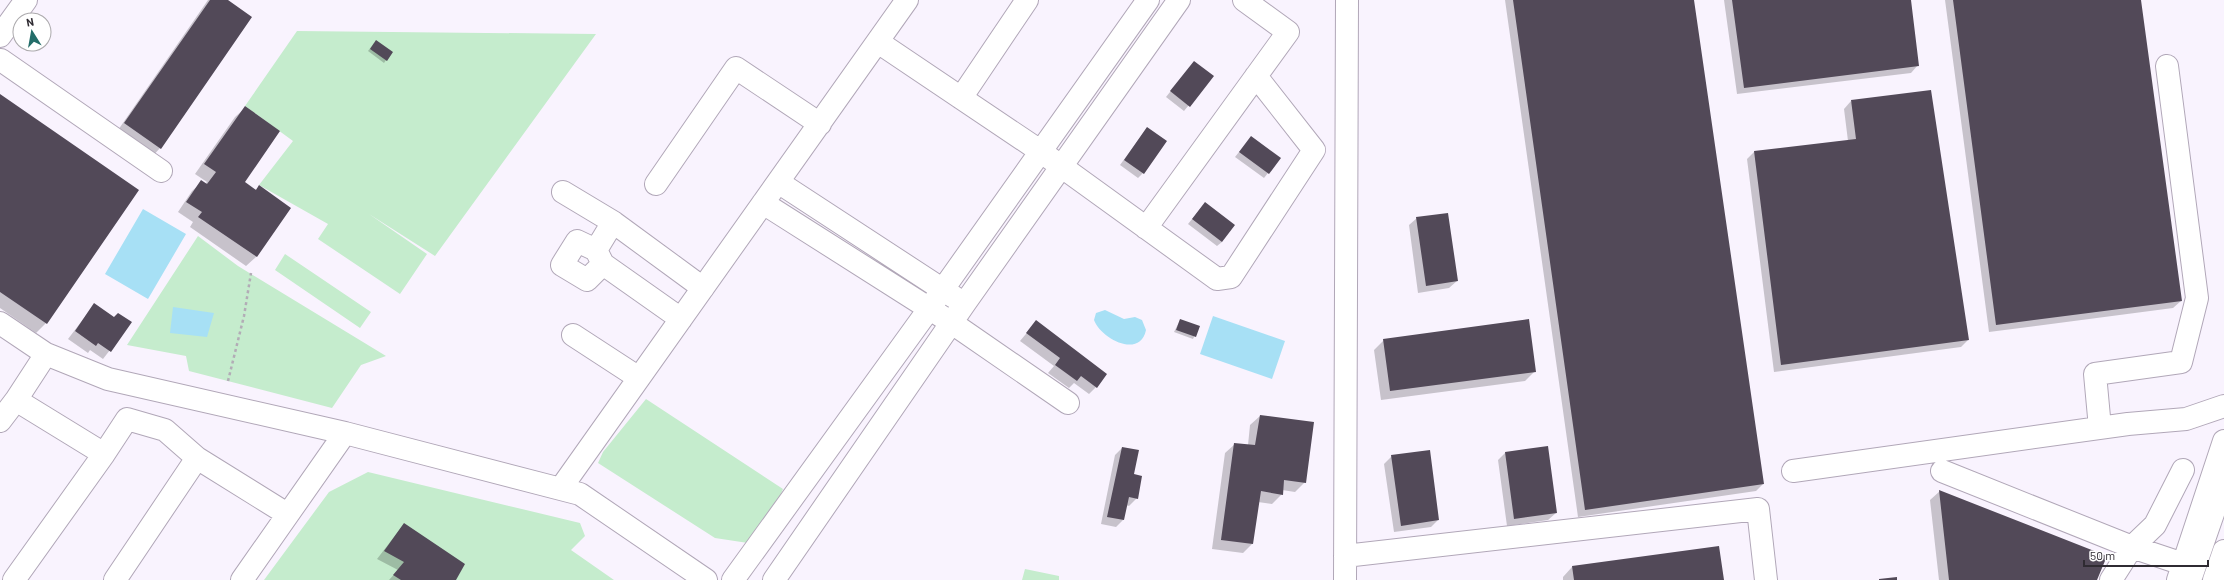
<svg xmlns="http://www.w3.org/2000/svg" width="2224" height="580" font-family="Barlow,sans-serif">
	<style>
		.green { fill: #c5eccd }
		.water { fill: #a7e0f5 }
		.shadow { fill: #0003 }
		.building { fill: #524958 }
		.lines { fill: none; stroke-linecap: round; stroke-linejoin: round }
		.minor-casing { stroke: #b1a7b8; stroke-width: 24 }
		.major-casing { stroke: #b1a7b8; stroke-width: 24 }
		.path { stroke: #b2acb6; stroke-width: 2.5; stroke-dasharray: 3 3; stroke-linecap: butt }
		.minor { stroke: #fff; stroke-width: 22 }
		.major { stroke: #fff; stroke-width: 22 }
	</style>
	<rect width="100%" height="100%" fill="#f9f3fe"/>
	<!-- green -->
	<path class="green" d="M297,31L596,34L435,256L369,214L427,254L400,294L318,239L328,224L259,185L293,141L245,106Z
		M198,236L238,266L386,356L361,365L332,408L189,371L186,356L127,345Z
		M285,254L371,312L360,328L275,270Z
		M646,399L783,489L762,539L748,543L715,538L598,463L603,452Z
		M368,472L580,523L585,536L571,550L614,580H264L329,492Z
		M1025,569L1059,576V580H1022Z"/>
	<!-- water -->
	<path class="water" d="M143,209L186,234L148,299L105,274Z
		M173,307L214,313L207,337L170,333Z
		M1105,310L1124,319L1135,317L1142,320L1146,330C1140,359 1101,339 1094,320L1096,313Z
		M1213,316L1285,341L1272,379L1200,354Z"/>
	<!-- shadow -->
	<path class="shadow" d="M208,0H227L160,148L151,158L116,133Z
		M1505,0H1693L1763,484L1756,491L1578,517Z
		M1724,0H1910L1918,65L1911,73L1737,94Z
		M1945,0H2140L2181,301L2173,308L1989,332Z
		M374,43L392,52L384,63L368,51Z
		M1194,62L1212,77L1184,111L1166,97Z
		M0,95L46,323L36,333L0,308Z
		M1851,101L1968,340L1961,347L1774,372L1747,159L1754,152L1848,141L1844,109Z
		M245,108L243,182L255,190L259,187L290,208L256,257L246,266L190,227L193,222L178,212L192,191L202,182L205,184L207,182L195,174L235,117Z
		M1147,128L1143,173L1138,178L1120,165Z
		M1251,137L1268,173L1264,178L1235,157Z
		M1201,208L1222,242L1217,246L1188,224Z
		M1417,218L1457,281L1449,288L1418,293L1409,225Z
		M94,305L114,318L131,323L103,359L90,350L88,353L68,339Z
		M1180,320L1199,327L1193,339L1174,332Z
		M1036,322L1096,387L1089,394L1074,383L1069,388L1048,373L1054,366L1020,341Z
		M1384,340L1535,371L1525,381L1381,400L1374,350Z
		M1260,416L1305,482L1295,492L1282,490V494L1272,504L1258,502L1252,544L1243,553L1212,549L1225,453L1235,444L1248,445L1250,425Z
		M1547,447L1556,513L1548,520L1507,526L1498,460L1505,453Z
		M1122,448L1133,475L1137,498L1129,506L1126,505L1123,520L1116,527L1101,524L1115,455Z
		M1392,456L1438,520L1431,527L1394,532L1384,464Z
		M1940,491L2096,580H1939L1930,500Z
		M404,524L455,580H389L398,570L377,559Z
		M1572,567L1723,580H1563V577Z"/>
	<!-- building -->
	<path class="building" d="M210,0H228L252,17L161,149L124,123Z
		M1513,0H1694L1764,484L1585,510Z
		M1732,0H1911L1919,66L1744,88Z
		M1953,0H2141L2182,301L1996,325Z
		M376,40L393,52L387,61L370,49Z
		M1194,61L1214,76L1190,107L1170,91Z
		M1931,90L1969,340L1781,365L1754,151L1856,139L1851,100Z
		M0,94L139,190L47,324L0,292Z
		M245,106L280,131L245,182L256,190L259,185L291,208L257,257L198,217L202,212L186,202L201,180L207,184L216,172L204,164Z
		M1147,127L1167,141L1144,174L1124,160Z
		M1251,136L1281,158L1269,174L1239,152Z
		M1205,202L1235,225L1222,242L1192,219Z
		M1448,213L1458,281L1426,286L1416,217Z
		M94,303L114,317L118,313L132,322L111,352L98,343L96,346L75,331Z
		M1180,319L1200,326L1196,337L1176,330Z
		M1529,319L1536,372L1390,391L1383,339Z
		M1036,320L1107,374L1097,388L1081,376L1077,381L1055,365L1060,358L1026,333Z
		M1260,415L1314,422L1306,483L1284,480L1283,495L1261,491L1253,544L1221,540L1234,443L1255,445Z
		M1548,446L1557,513L1514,519L1505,452Z
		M1122,447L1139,450L1134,474L1142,476L1138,499L1129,497L1124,520L1107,517Z
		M1430,450L1439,520L1401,526L1391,455Z
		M1939,490L2107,556L2097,580H1949Z
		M404,523L465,564L456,580H401L393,575L404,562L384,551Z
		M1719,546L1724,580H1574L1572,566Z
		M1897,577V580H1879V579Z"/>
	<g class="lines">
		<!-- minor casing -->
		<g class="minor-casing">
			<path id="minor" d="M0,36L26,0
				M878,42L1040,151L1217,279L1231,277L1314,150L1256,76
				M1,60L161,171
				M961,98L1027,0
				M778,182L954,297
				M656,184L736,68L820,124
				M563,192L613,222L703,288
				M763,203L952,323L1068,403
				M1146,228L1288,32L1244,0
				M596,250L577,241L562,265L587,280L603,264L596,250L613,222
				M603,264L681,319
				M0,323L46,354L108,379L345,433L580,494L706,580
				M573,335L639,378
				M16,400L46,354
				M0,421L16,400L104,454L14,580
				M2100,428L2095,374L2181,362L2197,298L2167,66
				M104,454L127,419L165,430L197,458L287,514
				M1793,471L2128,424L2186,419L2224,406
				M1942,471L2132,547L2183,564
				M561,488L907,0
				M1345,556L1758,509L1766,580
				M115,580L197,458
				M242,580L345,433
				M733,580L929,309L1148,0
				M774,580L965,303L1179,0
				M1345,580L1347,0
				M2111,580L2132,547L2155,525L2183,470
				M2178,580L2224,441"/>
		</g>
		<!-- major casing -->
		<g class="major-casing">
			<path id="major" d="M2190,580L2224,482
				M2214,580L2224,551"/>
		</g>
		<!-- path -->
		<path class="path" d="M228,381L244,316L251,273"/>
		<!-- minor -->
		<use href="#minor" class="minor"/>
		<!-- major -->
		<use href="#major" class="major"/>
	</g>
	<!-- north arrow -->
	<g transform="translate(32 32) rotate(349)"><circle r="19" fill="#ffffff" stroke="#acaaad"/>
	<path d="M0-3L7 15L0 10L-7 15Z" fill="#236d69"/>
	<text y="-6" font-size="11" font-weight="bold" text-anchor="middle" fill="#2f2b32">N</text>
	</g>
	<!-- scale -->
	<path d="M2084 560v6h124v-6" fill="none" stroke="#2f2b32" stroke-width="2"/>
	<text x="2090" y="560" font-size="12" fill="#2f2b32" stroke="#ffffff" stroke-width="3" paint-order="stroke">50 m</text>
</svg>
